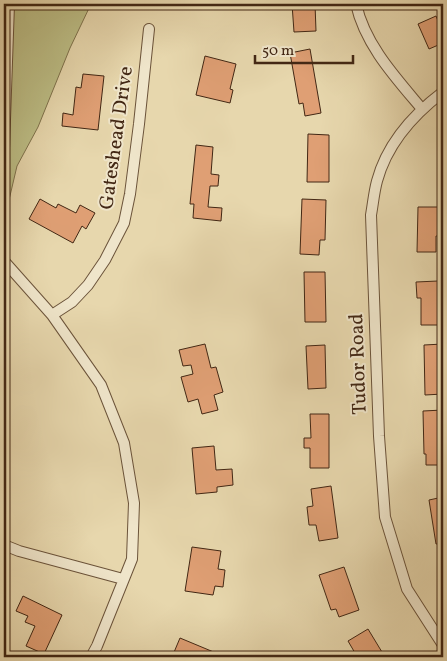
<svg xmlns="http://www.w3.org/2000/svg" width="447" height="661" font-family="Vollkorn,serif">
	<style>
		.green { fill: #bcbd85; stroke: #7f724c }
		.building { fill: #df9f74; stroke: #422714 }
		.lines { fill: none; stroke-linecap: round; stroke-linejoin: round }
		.street-casing { stroke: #6b533a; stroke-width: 12 }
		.street { stroke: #efe5ca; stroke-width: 10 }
		.labels { text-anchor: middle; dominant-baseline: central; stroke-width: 4; stroke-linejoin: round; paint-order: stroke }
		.street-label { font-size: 20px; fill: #422714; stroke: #efe5ca }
	</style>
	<rect width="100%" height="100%" fill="#e7d7ad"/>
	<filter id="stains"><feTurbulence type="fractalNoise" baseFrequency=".004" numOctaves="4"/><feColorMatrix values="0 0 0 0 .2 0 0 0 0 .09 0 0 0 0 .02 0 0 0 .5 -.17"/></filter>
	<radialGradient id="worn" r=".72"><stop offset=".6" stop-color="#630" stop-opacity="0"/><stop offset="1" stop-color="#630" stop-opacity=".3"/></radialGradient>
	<!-- green -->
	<path class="green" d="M4,4H91L70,48L38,127L17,166L9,200L4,235Z"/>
	<!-- building -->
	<path class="building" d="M292,4H315L316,31L294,32Z
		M436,16L443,33V43L429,49L418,24Z
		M310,49L321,113L305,116L303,103L299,104L290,53Z
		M205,56L236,64L230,89L233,90L230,103L196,95Z
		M83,74L104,76L98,130L62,126L63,113L73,115L76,87L81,88Z
		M308,134L329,135V182H307Z
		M196,145L213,147L211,174L219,175L218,186H210L208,207L222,208L221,221L193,218L194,204H190Z
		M40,199L56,208L58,204L76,213L80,205L95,213L86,229L82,226L73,243L29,219Z
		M302,199L326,200L325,240H320L319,255L300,254Z
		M418,207H439V223L443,224V236H436V252H417Z
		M304,272H325L326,322H305Z
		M438,281L440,325H421V298H417L416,282Z
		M205,344L211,368L216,367L223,392L214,395L218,410L202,414L198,399L188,402L181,377L193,374L191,365L183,366L179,350Z
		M443,344V394L425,395L424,345Z
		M325,345L326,388L308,389L306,346Z
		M443,410V465H426V454H424L423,411Z
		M310,414H329V468H310V448H304V438H311Z
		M214,446L216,470L232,469L233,485L217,487V492L196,494L192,448Z
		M331,486L338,538L319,541L316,525H309L307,507L313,506L311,489Z
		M443,497V543L436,544L429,500Z
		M192,547L221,551L218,569L225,570L223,587L215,586L213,595L185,591Z
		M344,567L359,610L339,617L336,609L331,610L319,575Z
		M23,596L62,615L44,654L26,646L35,626L25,622L28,616L16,611Z
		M368,629L385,657H354L352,655L355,653L348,641Z
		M180,638L216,653L214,657H172Z"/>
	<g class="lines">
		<!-- street casing -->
		<g class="street-casing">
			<path id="street" d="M356,4C365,45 396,78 422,109
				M443,92C414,114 387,144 377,181C374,192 373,204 371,215L379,436L385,517L407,589L443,645
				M4,148L9,4
				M4,261L52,315L101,385L124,443L134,503L132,559L97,646L91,657
				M52,315L72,302L88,285L105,260L124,223L130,194L139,124L149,29
				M4,545L19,551L123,579"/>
		</g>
		<!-- street -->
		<use href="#street" class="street"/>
	</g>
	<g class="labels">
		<!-- street labels -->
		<g class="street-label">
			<text transform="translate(117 138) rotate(-82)">Gateshead Drive</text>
			<text transform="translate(359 364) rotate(-92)">Tudor Road</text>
		</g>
	</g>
	<!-- margin -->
	<rect width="447" height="661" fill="none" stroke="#e7d7ad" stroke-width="20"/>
	<rect x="5" y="5" width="437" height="651" fill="none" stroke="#422714" stroke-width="2.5"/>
	<rect x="10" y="10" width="427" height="641" fill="none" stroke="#422714"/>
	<!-- scale -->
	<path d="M255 55v8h98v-8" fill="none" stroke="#422714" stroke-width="2.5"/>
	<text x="262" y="55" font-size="15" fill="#422714" stroke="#efe5ca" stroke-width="4" paint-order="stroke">50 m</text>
	<rect width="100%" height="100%" filter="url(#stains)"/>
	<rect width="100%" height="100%" fill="url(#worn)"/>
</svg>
